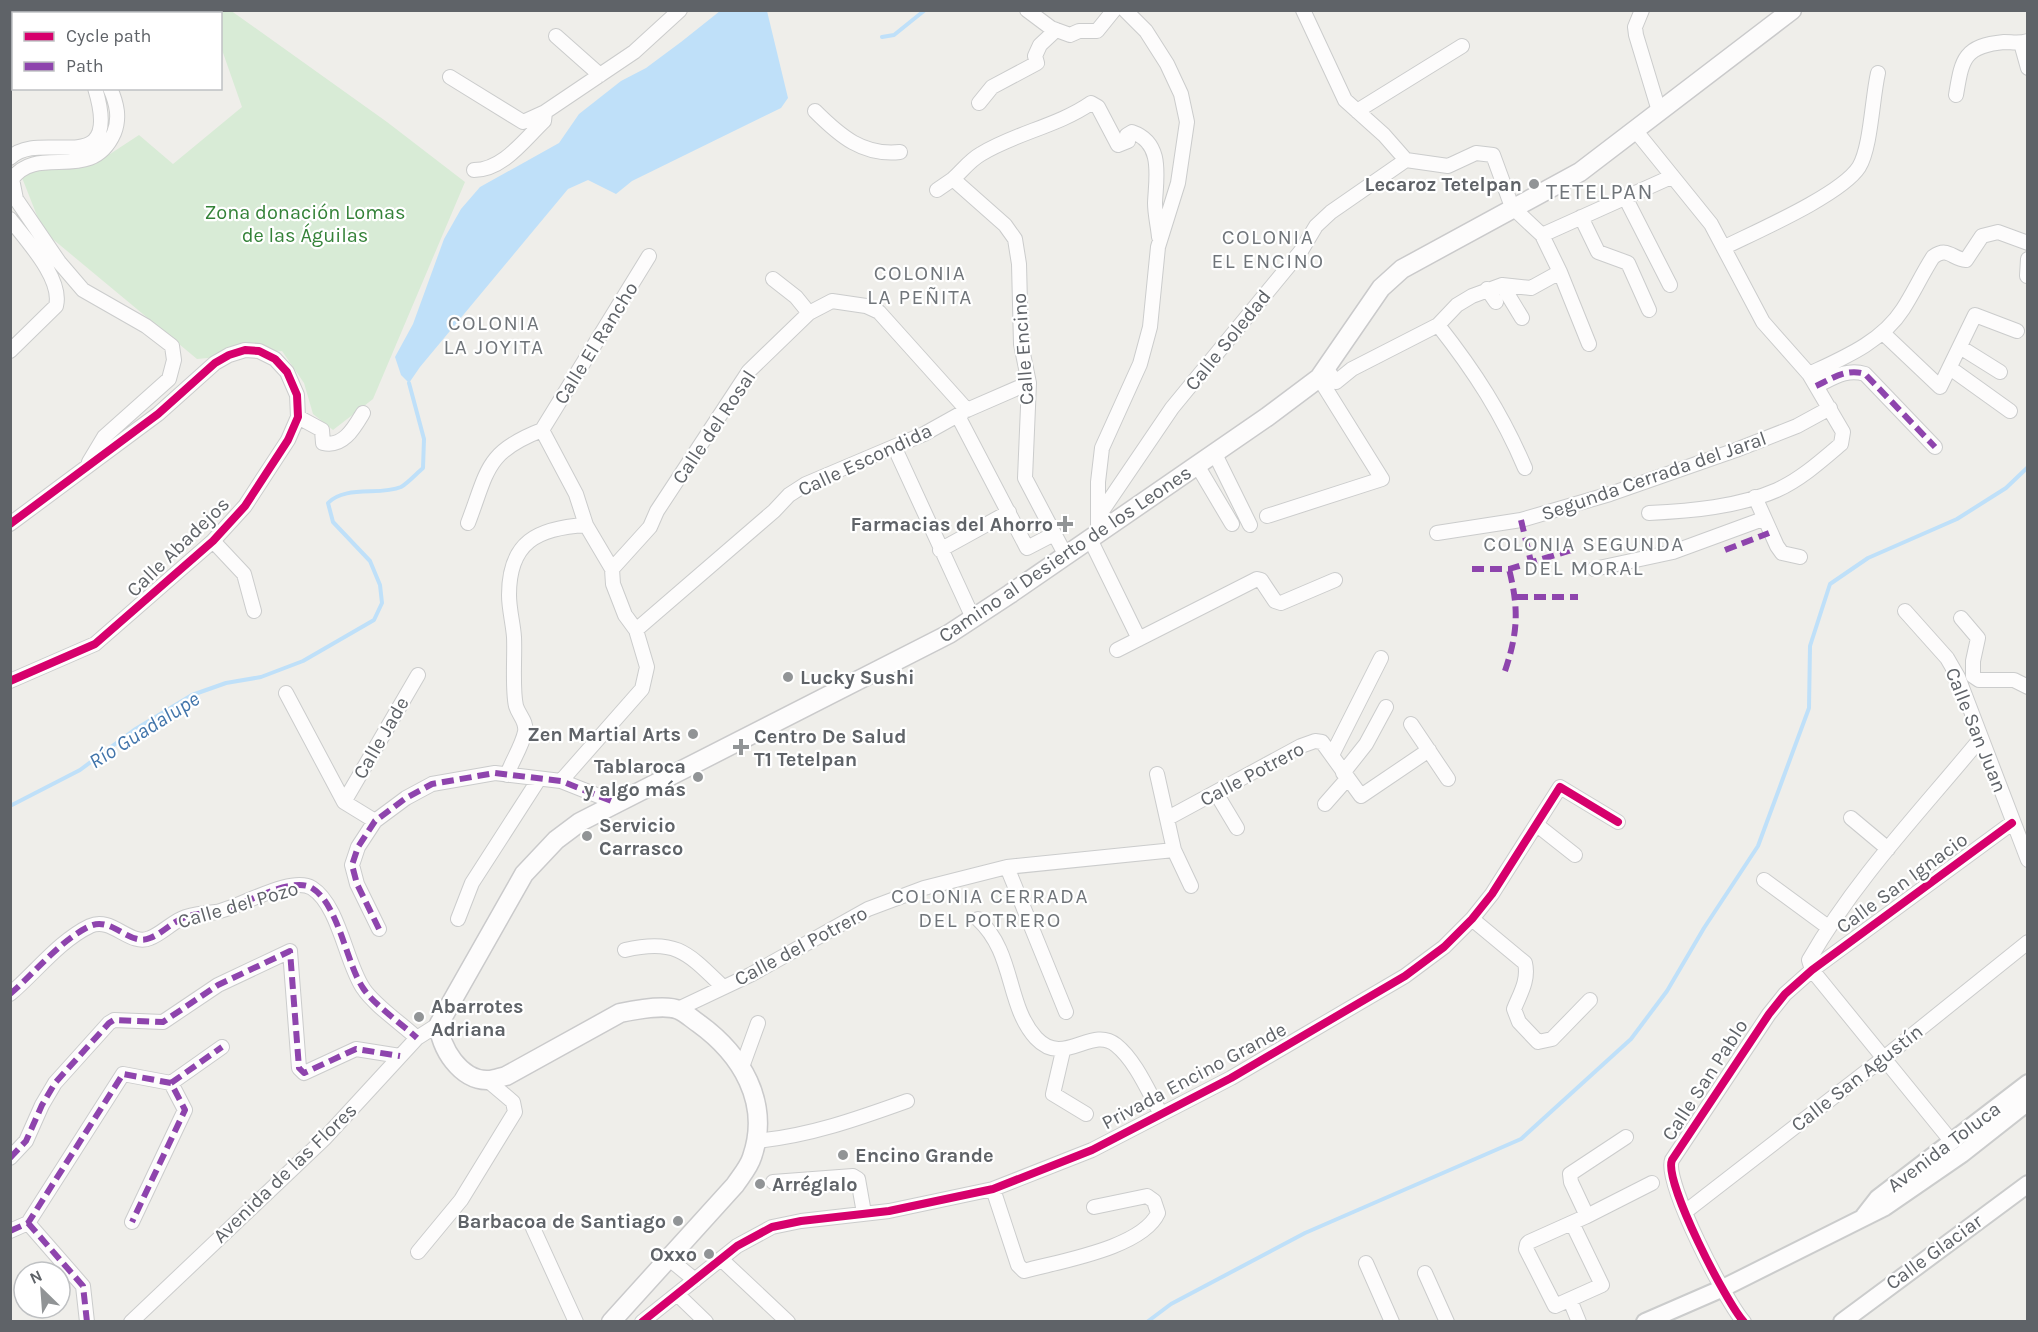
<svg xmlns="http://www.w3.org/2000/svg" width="2038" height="1332" font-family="Karla,sans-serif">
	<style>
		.green { fill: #d8ebd6 }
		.water { fill: #bfe0f9 }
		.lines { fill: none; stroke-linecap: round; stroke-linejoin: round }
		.stream { stroke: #bfe0f9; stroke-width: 4 }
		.minor-casing { stroke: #cbcccc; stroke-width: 16 }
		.tertiary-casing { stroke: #cbcccc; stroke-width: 20 }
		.secondary-casing { stroke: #cacacb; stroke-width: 21 }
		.minor { stroke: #fdfcfc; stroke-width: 14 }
		.tertiary { stroke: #fdfcfc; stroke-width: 16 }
		.secondary { stroke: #fdfcfc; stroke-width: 18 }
		.quiet { stroke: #8e44ad; stroke-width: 6; stroke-dasharray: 12 6; stroke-linecap: butt }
		.cycleway-casing { stroke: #fff; stroke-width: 11 }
		.cycleway { stroke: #d6006c; stroke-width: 8 }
		.poi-dot { fill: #919496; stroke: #fff; stroke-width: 2 }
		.labels { text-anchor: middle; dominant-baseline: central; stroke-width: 4.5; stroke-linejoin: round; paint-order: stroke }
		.poi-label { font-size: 20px; font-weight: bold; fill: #5f6368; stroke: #fff; text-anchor: end }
		.park-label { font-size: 20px; fill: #348238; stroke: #fff }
		.street-label { font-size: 20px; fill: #5f6368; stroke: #fff }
		.neighbourhood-label { font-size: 21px; letter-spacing: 1.5px; fill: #70757a; stroke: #fff }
		.water-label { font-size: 21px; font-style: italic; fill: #4174aa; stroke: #fff }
		.quarter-label { font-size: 22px; letter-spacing: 1.5px; fill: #70757a; stroke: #fff }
	</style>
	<rect width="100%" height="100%" fill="#efeeea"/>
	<!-- green -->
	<path class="green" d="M230,10L387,122L465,182L373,399L333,430L313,414L304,383L282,351L197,359L43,231L19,170L110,154L139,135L173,164L242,107L221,47L220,14L209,13L208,11Z"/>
	<!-- water -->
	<path class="water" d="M720,11H767L788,98L781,108L632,181L616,194L588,180L568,189L420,367L409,383L401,375L395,357L413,324L444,239L461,209L480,187L559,143L579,114L621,81L646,68L681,42Z"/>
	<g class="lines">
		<!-- stream -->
		<path class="stream" d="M882,37L894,35L925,10
			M10,806L80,770L134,730L192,695L226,683L261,677L303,661L374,620L382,603L380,585L370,561L333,522L328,503C345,485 380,496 401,487C408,483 416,474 423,468L424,439L409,383
			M1147,1322L1171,1304L1305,1233L1521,1139L1631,1039L1667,991L1704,928L1758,846L1809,708L1810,646L1830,584L1868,558L1957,519L2006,488L2028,467"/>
		<!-- minor casing -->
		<g class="minor-casing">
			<path id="minor" d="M58,10L60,14
				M74,10L76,14
				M1027,10L1051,28L1070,35L1079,31H1097L1114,10
				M1303,10L1345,100L1384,135L1406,160
				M1642,10L1635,27L1636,35L1659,111
				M151,14L153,10
				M556,36L600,75
				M2021,43L2028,68
				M450,77L523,122L545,112
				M1956,95C1962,60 1963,46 2004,42C2012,42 2019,44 2028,41
				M979,103L992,87L1037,63L1035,56L1040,45L1056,30
				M815,111C840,136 863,156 900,152
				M1357,111L1462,46
				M1635,130L1711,224L1763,322L1809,374L1843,432L1841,444C1821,461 1801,479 1777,490C1738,507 1691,511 1649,513
				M10,158C40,127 124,184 95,88
				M1406,160L1448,166L1476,153L1493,155L1512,207L1542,235L1560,272L1589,344
				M474,170C503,170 524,140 544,121L545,112L634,52L680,10
				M953,179C962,171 970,160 981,154C1015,133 1058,126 1091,103L1098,107L1118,145L1128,141L1127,135L1132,132C1164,143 1156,178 1155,203C1155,214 1158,226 1159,237
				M937,190L953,179L1005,225L1015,239L1019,264L1021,344L1029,383L1025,478L1066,556
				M1625,197L1670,285
				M1581,217L1598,252L1628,263L1649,310
				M10,219C27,241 63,279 56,306L10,351
				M1542,235L1671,177
				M1725,247C1755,232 1841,195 1859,167C1871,147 1872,99 1878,73
				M2027,276L2028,259
				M773,279L796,297L809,313
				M1502,285L1522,318
				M1487,289L1496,302
				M1438,325C1475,372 1502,414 1525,468
				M1883,333L1940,387L1975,315L2017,331
				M1960,347L2000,372
				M1326,368L1336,382L1352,369L1438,325L1457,305L1472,296L1502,285L1531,288L1560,272
				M1950,368L2010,411
				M1809,374C1843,358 1882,342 1903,309C1914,292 1922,274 1933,257C1948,246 1952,259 1966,260L1982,236L1998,232L2028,243
				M1816,386C1833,378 1847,368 1865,374L1935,447
				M958,416L1027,548L1054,534
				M298,417L322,430L323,443C343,448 354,428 363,413
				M542,430L649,256
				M1214,452L1250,525
				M898,455L973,618
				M89,462L104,437L169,379L174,360L172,346L146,326L83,290L59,262L16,199L12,179C38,143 91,185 114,133C120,118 117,104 110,88
				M1197,465L1232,524
				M1755,497L1777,546L1782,553L1800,557
				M1267,516L1382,479L1319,378
				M1098,517L1172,408L1301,251L1316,226L1331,212L1406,160
				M468,523C488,471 485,452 542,430L576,494L586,525L612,569L613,584L625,615L636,630L647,667L642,689L561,781
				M10,524L158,414L215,363L229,355L245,350L259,351L275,359L287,372L297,395L298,417L288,440L245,506L213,541L95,644L10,681
				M1098,533V482L1102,448L1140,364L1150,327L1158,247L1178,183L1187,122L1181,94L1167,64L1146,31L1125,10
				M1437,533L1521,520L1610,494L1736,450L1797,426L1830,408
				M1090,539L1139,639
				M213,541L244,574L254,611
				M940,550L1009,512
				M612,569L650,527L657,511L749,371L809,313L832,301L866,306L879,312L967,410
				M1594,569L1673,552L1763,519
				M1905,611L1947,658L1958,677L2028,860
				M1961,618L1978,638L1973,661V676L1979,680H2014L2028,687
				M636,630L774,511L789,495L806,484L924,434L967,410L1029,383
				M1117,650L1257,579L1261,580L1275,601L1281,603L1335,580
				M286,693L344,802L375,821
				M1411,724L1448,779
				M1332,755L1381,658
				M1343,773L1366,744L1386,707
				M1157,774L1174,850L1191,886
				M507,775C512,761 522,746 525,732C527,721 519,716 516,706C512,689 515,656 514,637C513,623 509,609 509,595C509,542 537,528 586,525
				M1216,793L1237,828
				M344,802L418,675
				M1325,804L1347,779
				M1168,818L1301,746L1315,741L1322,742L1361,796L1429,750
				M1851,818L1888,849
				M1537,825L1575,855
				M1007,867L1066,1012
				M1764,880L1828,927
				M458,919L472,883L539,779
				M978,919C1015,953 1006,1005 1036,1038C1064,1068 1091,1025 1116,1045C1136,1061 1149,1093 1161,1114
				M1472,919L1525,963C1529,980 1520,994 1514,1009L1519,1022L1538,1042L1552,1039L1590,1000
				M379,929L357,884L352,865L358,847L375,821L406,798L432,784L495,773L561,781L614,802
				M625,950C676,938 688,953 723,987
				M10,994C36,972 59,941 90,926C112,916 130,947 150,938C161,934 170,924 181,919C193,913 204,914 216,912C239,908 291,875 312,888C339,905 346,963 363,988C374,1005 402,1024 417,1038
				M678,1009L752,974L868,909L924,888L1007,867L1174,850
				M1063,1051L1053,1094L1086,1114
				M742,1067L758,1023
				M171,1083L222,1047
				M756,1141C809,1136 857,1119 907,1101
				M1952,1142L1812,970L1809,960C1856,878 1922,810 1981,738
				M10,1158L26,1141L42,1105L55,1083L109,1023L114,1020L163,1022L218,985L290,951L299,1068L304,1073L356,1049L400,1056
				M773,1182L853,1176L858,1179L864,1213
				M993,1189L1018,1265L1024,1271C1060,1261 1142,1248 1158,1213L1154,1201L1147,1196L1094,1207
				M1685,1212L1885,1057L2028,942
				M1587,1216L1652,1183
				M28,1223L83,1286L87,1322
				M1572,1223L1602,1285L1555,1306L1526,1249L1527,1244L1529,1242L1587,1216L1571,1182L1570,1174L1626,1137
				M533,1228L576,1322
				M10,1231L28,1223L123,1074L171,1083L185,1110L132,1222
				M418,1252L461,1200L515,1112L513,1102L487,1080
				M668,1258L695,1280
				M721,1259L788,1322
				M1366,1263L1392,1322
				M1425,1273L1447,1322
				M677,1294L706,1322
				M1570,1300L1579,1322
				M131,1322L324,1139L417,1038L439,1024
				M642,1322L737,1246L772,1227L801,1221L889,1211L993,1189L1092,1150L1231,1078L1301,1037L1405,976L1444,947L1472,919L1492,894L1560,787L1618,822
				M1744,1322C1727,1304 1663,1181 1672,1160L1769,1014L1785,994L1812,970L2012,823"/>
		</g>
		<!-- tertiary casing -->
		<g class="tertiary-casing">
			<path id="tertiary" d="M1864,1216L1878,1198L2028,1083
				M1645,1322L1721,1289L1885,1207L1962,1154L2028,1102
				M1842,1322L2028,1184"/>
		</g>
		<!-- secondary casing -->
		<g class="secondary-casing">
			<path id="secondary" d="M611,1322L735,1185C741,1176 749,1167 752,1157C771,1102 741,1054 698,1023C692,1019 686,1013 679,1010C666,1004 634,1010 620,1013L506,1076C501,1077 493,1080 488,1080C461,1081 439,1047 439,1024L524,874L556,840L580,822L949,634L1010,594L1267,417L1319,378L1381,288L1402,269L1580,172L1792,10"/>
		</g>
		<!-- minor -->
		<use href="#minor" class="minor"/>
		<!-- tertiary -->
		<use href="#tertiary" class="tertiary"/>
		<!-- secondary -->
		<use href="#secondary" class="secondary"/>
		<!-- quiet -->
		<path class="quiet" d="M1816,386C1833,378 1847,368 1865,374L1935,447
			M1521,520L1531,562
			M1725,550L1769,533
			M1472,569H1509L1575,549
			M1516,597H1578
			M1505,671C1518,632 1519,609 1509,569
			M379,929L357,884L352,865L358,847L375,821L406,798L432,784L495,773L561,781L614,802
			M10,994C36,972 59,941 90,926C112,916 130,947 150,938C161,934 170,924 181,919C193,913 204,914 216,912C239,908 291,875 312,888C339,905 346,963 363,988C374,1005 402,1024 417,1038
			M171,1083L222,1047
			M10,1158L26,1141L42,1105L55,1083L109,1023L114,1020L163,1022L218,985L290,951L299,1068L304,1073L356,1049L400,1056
			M28,1223L83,1286L87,1322
			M10,1231L28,1223L123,1074L171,1083L185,1110L132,1222"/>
		<!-- cycleway casing -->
		<g class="cycleway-casing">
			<path id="cycleway" d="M10,524L158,414L215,363L229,355L245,350L259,351L275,359L287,372L297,395L298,417L288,440L245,506L213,541L95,644L10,681
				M642,1322L737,1246L772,1227L801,1221L889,1211L993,1189L1092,1150L1231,1078L1301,1037L1405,976L1444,947L1472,919L1492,894L1560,787L1618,822
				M1744,1322C1727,1304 1663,1181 1672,1160L1769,1014L1785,994L1812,970L2012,823"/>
		</g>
		<!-- cycleway -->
		<use href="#cycleway" class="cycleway"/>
	</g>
	<!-- markers -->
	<g class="poi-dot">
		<circle cx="1534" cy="184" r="6"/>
		<path d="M1062 515h6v6h6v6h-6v6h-6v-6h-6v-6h6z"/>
		<circle cx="788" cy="677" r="6"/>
		<circle cx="693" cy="734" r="6"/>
		<path d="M738 738h6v6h6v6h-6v6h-6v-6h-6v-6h6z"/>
		<circle cx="698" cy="777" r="6"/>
		<circle cx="587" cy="836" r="6"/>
		<circle cx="419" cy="1017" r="6"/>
		<circle cx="843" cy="1155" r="6"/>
		<circle cx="760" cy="1184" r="6"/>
		<circle cx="678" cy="1221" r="6"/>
		<circle cx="709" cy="1254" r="6"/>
	</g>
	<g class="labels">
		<!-- poi labels -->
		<g class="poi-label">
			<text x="1522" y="184">Lecaroz Tetelpan</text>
			<text x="1053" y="524">Farmacias del Ahorro</text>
			<text x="800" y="677" text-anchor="start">Lucky Sushi</text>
			<text x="681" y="734">Zen Martial Arts</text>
			<text x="754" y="736" text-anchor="start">Centro De Salud<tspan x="754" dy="23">T1 Tetelpan</tspan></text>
			<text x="686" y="766">Tablaroca<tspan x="686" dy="23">y algo más</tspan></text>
			<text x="599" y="825" text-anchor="start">Servicio<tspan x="599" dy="23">Carrasco</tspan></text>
			<text x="431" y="1006" text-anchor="start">Abarrotes<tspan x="431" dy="23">Adriana</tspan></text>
			<text x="855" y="1155" text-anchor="start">Encino Grande</text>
			<text x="772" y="1184" text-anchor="start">Arréglalo</text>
			<text x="666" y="1221">Barbacoa de Santiago</text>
			<text x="697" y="1254">Oxxo</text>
		</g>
		<!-- park labels -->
		<g class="park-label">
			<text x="305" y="212">Zona donación Lomas<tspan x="305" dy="23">de las Águilas</tspan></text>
		</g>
		<!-- street labels -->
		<g class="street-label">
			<text transform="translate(1228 340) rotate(-51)">Calle Soledad</text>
			<text transform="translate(596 343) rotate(-58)">Calle El Rancho</text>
			<text transform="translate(1023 349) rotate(-94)">Calle Encino</text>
			<text transform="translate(714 427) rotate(-56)">Calle del Rosal</text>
			<text transform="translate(865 460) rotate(-25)">Calle Escondida</text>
			<text transform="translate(1654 476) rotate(-19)">Segunda Cerrada del Jaral</text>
			<text transform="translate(178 547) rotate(-44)">Calle Abadejos</text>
			<text transform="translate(1065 554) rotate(-34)">Camino al Desierto de los Leones</text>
			<text transform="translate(1976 730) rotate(68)">Calle San Juan</text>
			<text transform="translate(381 738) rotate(-60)">Calle Jade</text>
			<text transform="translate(1252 774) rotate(-28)">Calle Potrero</text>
			<text transform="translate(1902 883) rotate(-36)">Calle San Ignacio</text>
			<text transform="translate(238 905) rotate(-16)">Calle del Pozo</text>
			<text transform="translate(801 946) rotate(-28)">Calle del Potrero</text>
			<text transform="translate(1194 1076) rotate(-28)">Privada Encino Grande</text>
			<text transform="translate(1857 1078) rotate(-38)">Calle San Agustín</text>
			<text transform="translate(1705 1080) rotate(-57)">Calle San Pablo</text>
			<text transform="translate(1944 1147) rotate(-37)">Avenida Toluca</text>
			<text transform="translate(285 1173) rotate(-44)">Avenida de las Flores</text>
			<text transform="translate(1934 1252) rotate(-36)">Calle Glaciar</text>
		</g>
		<!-- neighbourhood labels -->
		<g class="neighbourhood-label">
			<text x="1268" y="237">COLONIA<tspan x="1268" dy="24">EL ENCINO</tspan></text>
			<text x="920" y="273">COLONIA<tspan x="920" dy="24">LA PEÑITA</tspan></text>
			<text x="494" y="323">COLONIA<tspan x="494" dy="24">LA JOYITA</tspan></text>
			<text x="1584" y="544">COLONIA SEGUNDA<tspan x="1584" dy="24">DEL MORAL</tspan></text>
			<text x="990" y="896">COLONIA CERRADA<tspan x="990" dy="24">DEL POTRERO</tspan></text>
		</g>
		<!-- water labels -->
		<g class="water-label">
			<text transform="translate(144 730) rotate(-32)">Río Guadalupe</text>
		</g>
		<!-- quarter labels -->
		<g class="quarter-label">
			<text x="1600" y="192">TETELPAN</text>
		</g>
	</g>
	<!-- border -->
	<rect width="2038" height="1332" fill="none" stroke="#5f6368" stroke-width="24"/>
	<!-- legend -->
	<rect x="12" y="12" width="210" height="78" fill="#ffffff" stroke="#bfc1c3" stroke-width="1.5"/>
	<rect x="24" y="32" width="30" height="9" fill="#d6006c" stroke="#bfc1c3" stroke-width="1.5"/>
	<text x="66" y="42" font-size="18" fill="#5f6368">Cycle path</text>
	<rect x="24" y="62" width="30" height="9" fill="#8e44ad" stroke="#bfc1c3" stroke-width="1.5"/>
	<text x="66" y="72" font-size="18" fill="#5f6368">Path</text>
	<!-- north arrow -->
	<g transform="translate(42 1290) rotate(335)"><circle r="28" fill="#ffffff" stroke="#bfc1c3" stroke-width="1.5"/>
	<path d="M0-4.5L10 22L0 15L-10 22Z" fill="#919496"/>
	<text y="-9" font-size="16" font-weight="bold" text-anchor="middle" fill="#5f6368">N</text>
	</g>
</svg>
